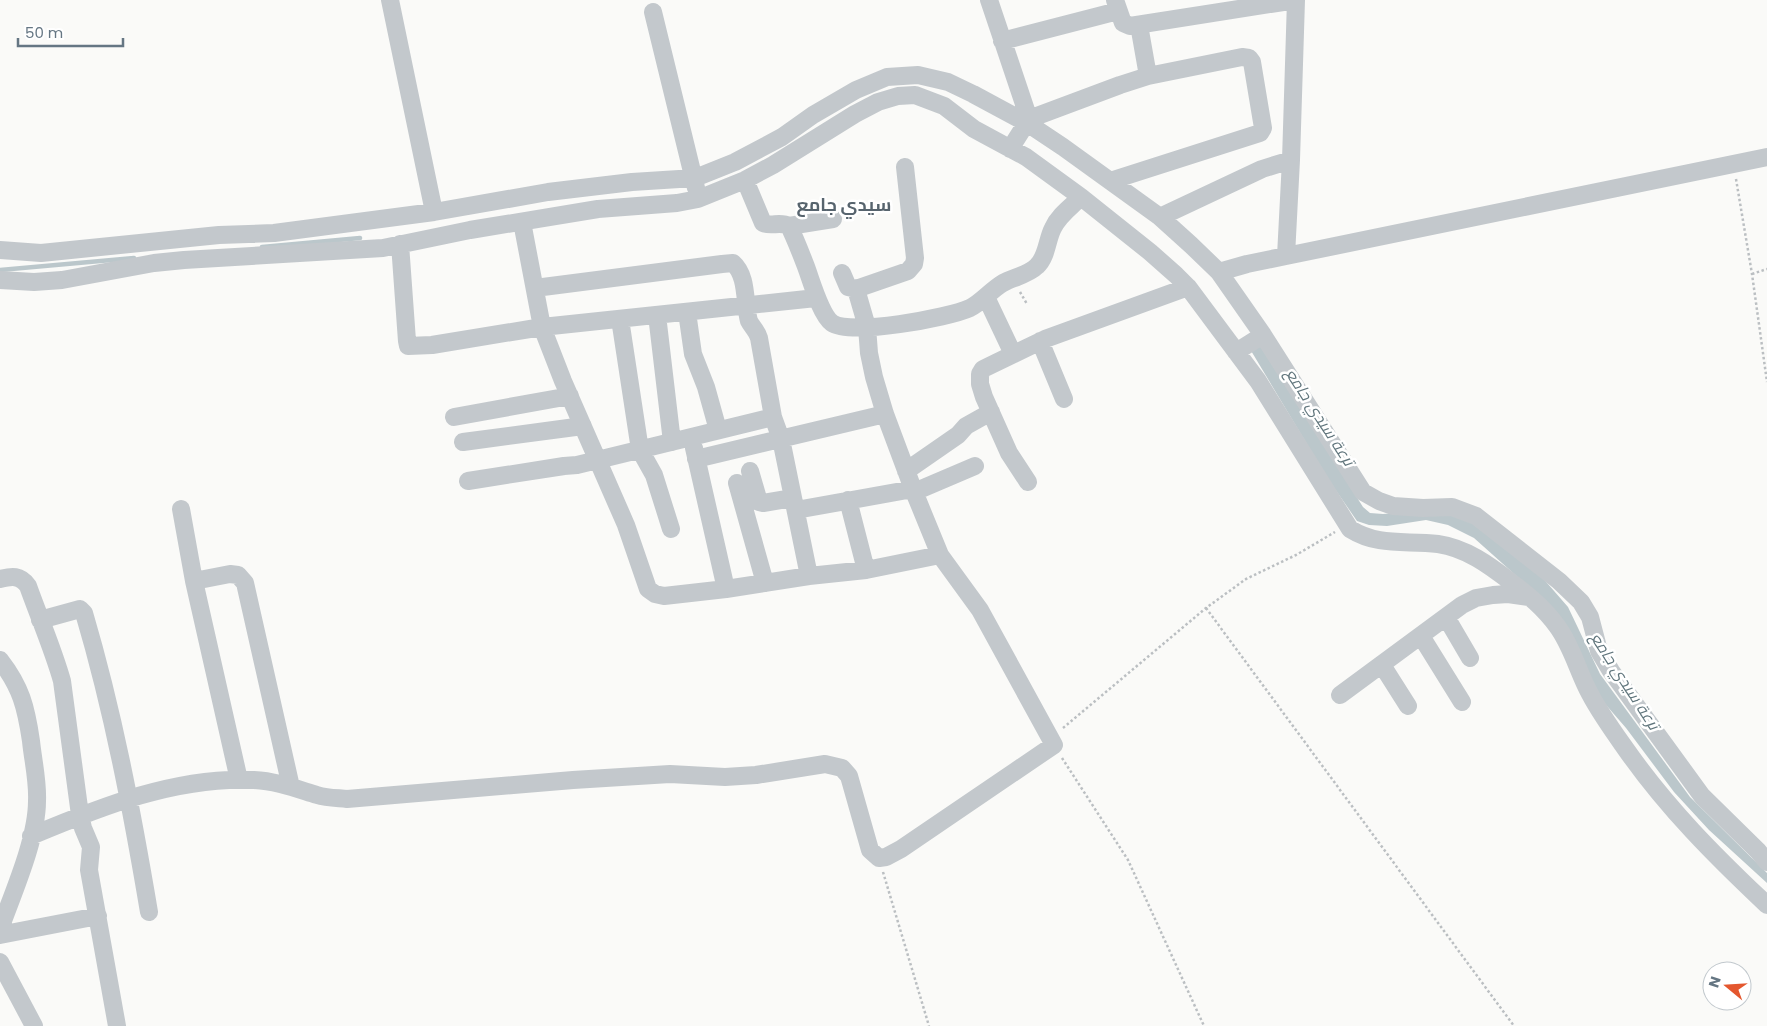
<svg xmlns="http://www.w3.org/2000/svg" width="1767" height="1026" font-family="Poppins,Cairo,sans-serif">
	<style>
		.water { fill: #bbc7cb }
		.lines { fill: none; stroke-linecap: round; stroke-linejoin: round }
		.stream { stroke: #bbc7cb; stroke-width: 4.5 }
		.path { stroke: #bbbfc2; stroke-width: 2.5; stroke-dasharray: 2.5 2.5; stroke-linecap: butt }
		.minor { stroke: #c3c8cc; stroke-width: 18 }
		.labels { text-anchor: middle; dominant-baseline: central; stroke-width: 5; stroke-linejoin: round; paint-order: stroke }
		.water-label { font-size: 16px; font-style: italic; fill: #60757c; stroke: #fff }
		.quarter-label { font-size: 18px; font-weight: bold; fill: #57646e; stroke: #fff }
	</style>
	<rect width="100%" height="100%" fill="#fafaf8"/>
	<!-- water -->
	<path class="water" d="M1255,338L1363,507L1370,513L1383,514L1436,510L1461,515L1541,576L1568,607L1600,674L1690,797L1767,873V883L1709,830L1674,792L1626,728L1600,698L1521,580L1474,538L1448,525L1426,520L1387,526L1369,525L1357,521L1326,476L1250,349Z"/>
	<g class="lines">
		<!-- stream -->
		<path class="stream" d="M262,247L360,238
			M0,270L134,258"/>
		<!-- path -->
		<path class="path" d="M1736,179L1752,274L1767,382
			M1752,274L1767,269
			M1020,292L1027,304
			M1206,608L1514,1026
			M1063,728L1206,608L1246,579L1296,555L1335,532
			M1062,758L1128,860L1204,1026
			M883,872L929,1026"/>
		<!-- minor -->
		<path class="minor" d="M390,0L434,212
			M989,0L1029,119
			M1115,0L1123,23L1130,26L1296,0
			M653,12L696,188
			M1139,25L1148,76
			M1002,41L1118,11
			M1010,149L1029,119L1120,85L1148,76L1242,57L1249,58L1252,62L1263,128L1260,133L1110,181
			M745,180L763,223C771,227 780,221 789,226C795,238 800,251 805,264C811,279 820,314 832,323C850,336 948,318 970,308C982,302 991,290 1003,283C1014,277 1028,275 1037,266C1047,257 1047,239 1053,228C1059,215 1071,207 1081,197
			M1160,217L1262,169L1291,160
			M522,222L542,327L563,381L626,525L648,589L655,594L664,596L726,589L809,576L866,570L940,555
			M789,226L833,219
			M400,244L407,341L408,346L432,345L542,327L816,298
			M0,250L41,253L219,235L274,233L434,212L548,192L632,182L695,178L735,162L782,137L813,115L856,90L887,77L918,75L948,82L973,94L1027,123L1063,147L1160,217L1191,245L1219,272L1263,335L1363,492L1379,501L1393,506L1423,508L1452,507L1476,516L1559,581L1581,602L1590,617L1599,651L1611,671L1702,796L1758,851L1767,862
			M1286,256L1291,160L1296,0
			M1219,272L1247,264L1286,256L1767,157
			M0,280L34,282L62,280L154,263L184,260L383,248L470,230L598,209L677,203L698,199L745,180L773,165L855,114L878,102L898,96L915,95L944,106L974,129L1026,157L1081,197L1150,252L1176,275L1188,287L1258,381L1350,529C1379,547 1405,540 1438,544C1466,548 1489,565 1511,582C1528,595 1544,608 1557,626C1572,646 1578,672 1590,694C1600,713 1613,731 1625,748C1667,808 1714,855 1767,905
			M535,288L722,264L733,263C748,276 744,303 749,321C752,327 757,331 759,338L773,417L781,439L809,576
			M856,289L908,271L914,264L915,258L905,167
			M986,297L1013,354
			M687,312L693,354L706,387L718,430
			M657,315L672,442
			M620,319L640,450L654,475L671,529
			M1040,341L1064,399
			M1236,352L1263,335
			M454,417L570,396
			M463,442L583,426
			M694,448L726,589
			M696,459L885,414
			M750,471L759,502L763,503L793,498
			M906,471L958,435L966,426L991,412
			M468,481L564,466L577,465L773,417
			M1028,482L1009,453L984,397L980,384V374L983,369L1045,339L1188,287
			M737,483L765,583
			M914,492L975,466
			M848,500L866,570
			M181,509L194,581L239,780
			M796,510L913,489
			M0,579C12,576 20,575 28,586C39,617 53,649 62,681L80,815L83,828L91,847L89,870L117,1026
			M194,581L230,574L238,575L245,583L291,787
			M1446,617L1470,658
			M40,620L80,609L84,613C113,711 132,811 149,912
			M1421,636L1462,702
			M0,660C21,687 26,707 31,741C33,761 38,781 37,801C37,839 13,893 0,929
			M1382,665L1408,706
			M1340,695L1462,605L1476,598L1493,595L1508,594L1529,597
			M31,836C100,807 177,776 254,780C276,781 297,789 317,795C327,798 338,798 347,799L573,780L670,774L725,777L756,775L825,764L842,768L849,776L870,850L879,858L886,857L901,849L1054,745L980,610L940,555L913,489L885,414L874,377L869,353L867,327L856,289L848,287L842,273
			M0,935L98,916
			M0,962L34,1026"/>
	</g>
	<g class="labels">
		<!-- water labels -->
		<g class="water-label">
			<text transform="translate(1320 417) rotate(57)">ترعة سيدي جامع</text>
			<text transform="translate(1625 681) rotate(57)">ترعة سيدي جامع</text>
		</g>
		<!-- quarter labels -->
		<g class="quarter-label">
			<text x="844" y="204">سيدي جامع</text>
		</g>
	</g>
	<!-- north arrow -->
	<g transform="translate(1727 986) rotate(288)"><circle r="24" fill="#ffffff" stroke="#c1c8cd"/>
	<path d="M0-4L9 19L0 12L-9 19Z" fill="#e4572e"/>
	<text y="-8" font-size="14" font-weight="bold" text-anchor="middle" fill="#657683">N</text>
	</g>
	<!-- scale -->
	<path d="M18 38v8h105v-8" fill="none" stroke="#657683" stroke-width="2.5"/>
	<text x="25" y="38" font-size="15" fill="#657683" stroke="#ffffff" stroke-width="4" paint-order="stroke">50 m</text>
</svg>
